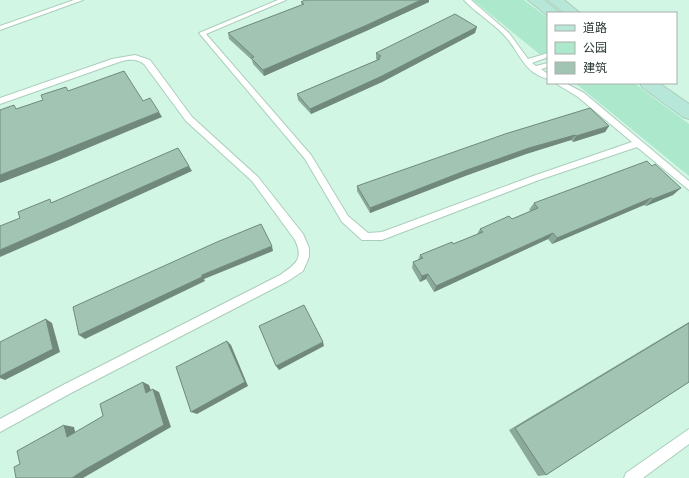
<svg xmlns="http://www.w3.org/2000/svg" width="689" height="478" font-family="Poppins,'Noto Sans SC',sans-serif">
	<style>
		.green { fill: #ace8cb }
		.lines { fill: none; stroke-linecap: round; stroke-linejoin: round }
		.lane-casing { stroke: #abcebc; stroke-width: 2 }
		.secondary-casing { stroke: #abcebc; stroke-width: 2 }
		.lane { fill: #fff; fill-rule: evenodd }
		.secondary { fill: #b7e7d8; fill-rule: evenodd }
		.wall { fill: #8ba99a }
		.shaded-wall { fill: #71897d }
		.building { fill: #a2c4b3; stroke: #71897d }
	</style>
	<rect width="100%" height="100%" fill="#d2f6e4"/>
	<!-- green -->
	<path class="green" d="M473,0H524L548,18V61Z
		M575,83H634L689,124V176Z"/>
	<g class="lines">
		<!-- lane casing -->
		<g class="lane-casing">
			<path id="lane" d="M74,0H83L0,30V26Z
				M278,0H286L206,34L311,155L348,216L368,233L382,232L533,176L632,142L578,97L555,83H565L584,93L689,181V190L637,147L539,180L382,240H362L342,222L305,159L199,33Z
				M464,0H471L509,33L528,59L548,53V57L532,63L536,66L548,63V67L541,69L548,74V79C522,72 520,51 504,35C492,22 476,13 464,0Z
				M135,55L150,60L192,117L258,177L303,234L309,248V257L303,271L288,281L71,393L0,432V419L63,385L280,275C296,264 304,259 295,240L252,181L186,121L144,64C137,59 131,59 122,61L0,104V98L112,59Z
				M689,429V444L643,478H624L626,473Z"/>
		</g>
		<!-- secondary casing -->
		<g class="secondary-casing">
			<path id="secondary" d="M528,0H544L560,13H548V16Z
				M548,0H564L580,13H564Z
				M640,83H659L689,104V119L683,117L642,87Z"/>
		</g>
		<!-- lane -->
		<use href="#lane" class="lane"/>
		<!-- secondary -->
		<use href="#secondary" class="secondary"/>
	</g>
	<!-- wall -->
	<path class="wall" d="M305,0H429V2L366,31L264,76L253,64L252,60L229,39L228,33L302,5L301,2Z
		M475,33L382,82L311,114L298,100L297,94L377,60L376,59V53Z
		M609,126L605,132L573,142L571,140L526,154L465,176L370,213L357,191V186Z
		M673,195L646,206L644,205L552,244L548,239L434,292L426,279L420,282L412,268L413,262L418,260L420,255L453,244L477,234L480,229L512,219L531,211L529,210L534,203Z
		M689,322V382L546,475L538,476L509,430Z"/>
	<!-- shaded-wall -->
	<path class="shaded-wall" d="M421,0H429V2L366,31L264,76L263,70Z
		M477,27L475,33L382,82L311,114L310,109Z
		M159,112L162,117L52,163L0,183V175Z
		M609,126L605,132L573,142L576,136Z
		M575,135L571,140L526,154L465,176L370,213V208L467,170L529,148Z
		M189,166L192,171L69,227L0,257V250Z
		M681,188L673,195L646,206L653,199Z
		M651,198L644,205L552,244L557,238Z
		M553,233L548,239L434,292L436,286Z
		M272,246L273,251L204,279L205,281L85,339L79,335L202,275Z
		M428,274L426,279L420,282L422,276Z
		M46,319L52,323L60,352L5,380L0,378V376Z
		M227,341L231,345L248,386L197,414L191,412Z
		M323,342L324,346L279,370L276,366Z
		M143,382L149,385L153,396L146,393Z
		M153,389L159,392L171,427L83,478H72Z
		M64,425L74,427L77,439L67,437Z"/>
	<!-- building -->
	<path class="building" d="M305,0H421L367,25L263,70L251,58L254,57L228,33L304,4L301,2Z
		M455,14L477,27L382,76L310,109L297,94L380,59L378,58L381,56L376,53Z
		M124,71L143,101L150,98L159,112L47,157L0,175V110L14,105L16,109L43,100L41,95L66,87L68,91Z
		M590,108L609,126L576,136L575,135L529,148L467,170L370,208L357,186L505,134Z
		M178,148L189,166L64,222L0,250V226L20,218L18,212L50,199L51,203Z
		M647,161L652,166L655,164L681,188L653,199L651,198L557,238L553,233L436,286L428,274L422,276L413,262L423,258L420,255L452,242L453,244L483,232L480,229L509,216L512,219L538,208L534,203Z
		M261,224L272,246L202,275V277L79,335L73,307L217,242Z
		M304,305L323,342L276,366L259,326Z
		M46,319L53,349L0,376V342Z
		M689,323V382L546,475L515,428Z
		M227,341L245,382L191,412L176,367Z
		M143,382L146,393L153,389L164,425L84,470L72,478H16L14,467L20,464L17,451L64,425L67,437L103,416L100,404Z"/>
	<!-- legend -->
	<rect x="547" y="12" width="130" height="72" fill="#ffffff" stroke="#a9afac"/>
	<rect x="555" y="25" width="20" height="6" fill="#b7e7d8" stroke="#a9afac"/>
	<text x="583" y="32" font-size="12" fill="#293730">道路</text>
	<rect x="555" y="42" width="20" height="12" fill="#ace8cb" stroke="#a9afac"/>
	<text x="583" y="52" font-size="12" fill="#293730">公园</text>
	<rect x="555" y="62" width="20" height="12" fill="#a2c4b3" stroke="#a9afac"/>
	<text x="583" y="72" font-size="12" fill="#293730">建筑</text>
</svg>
